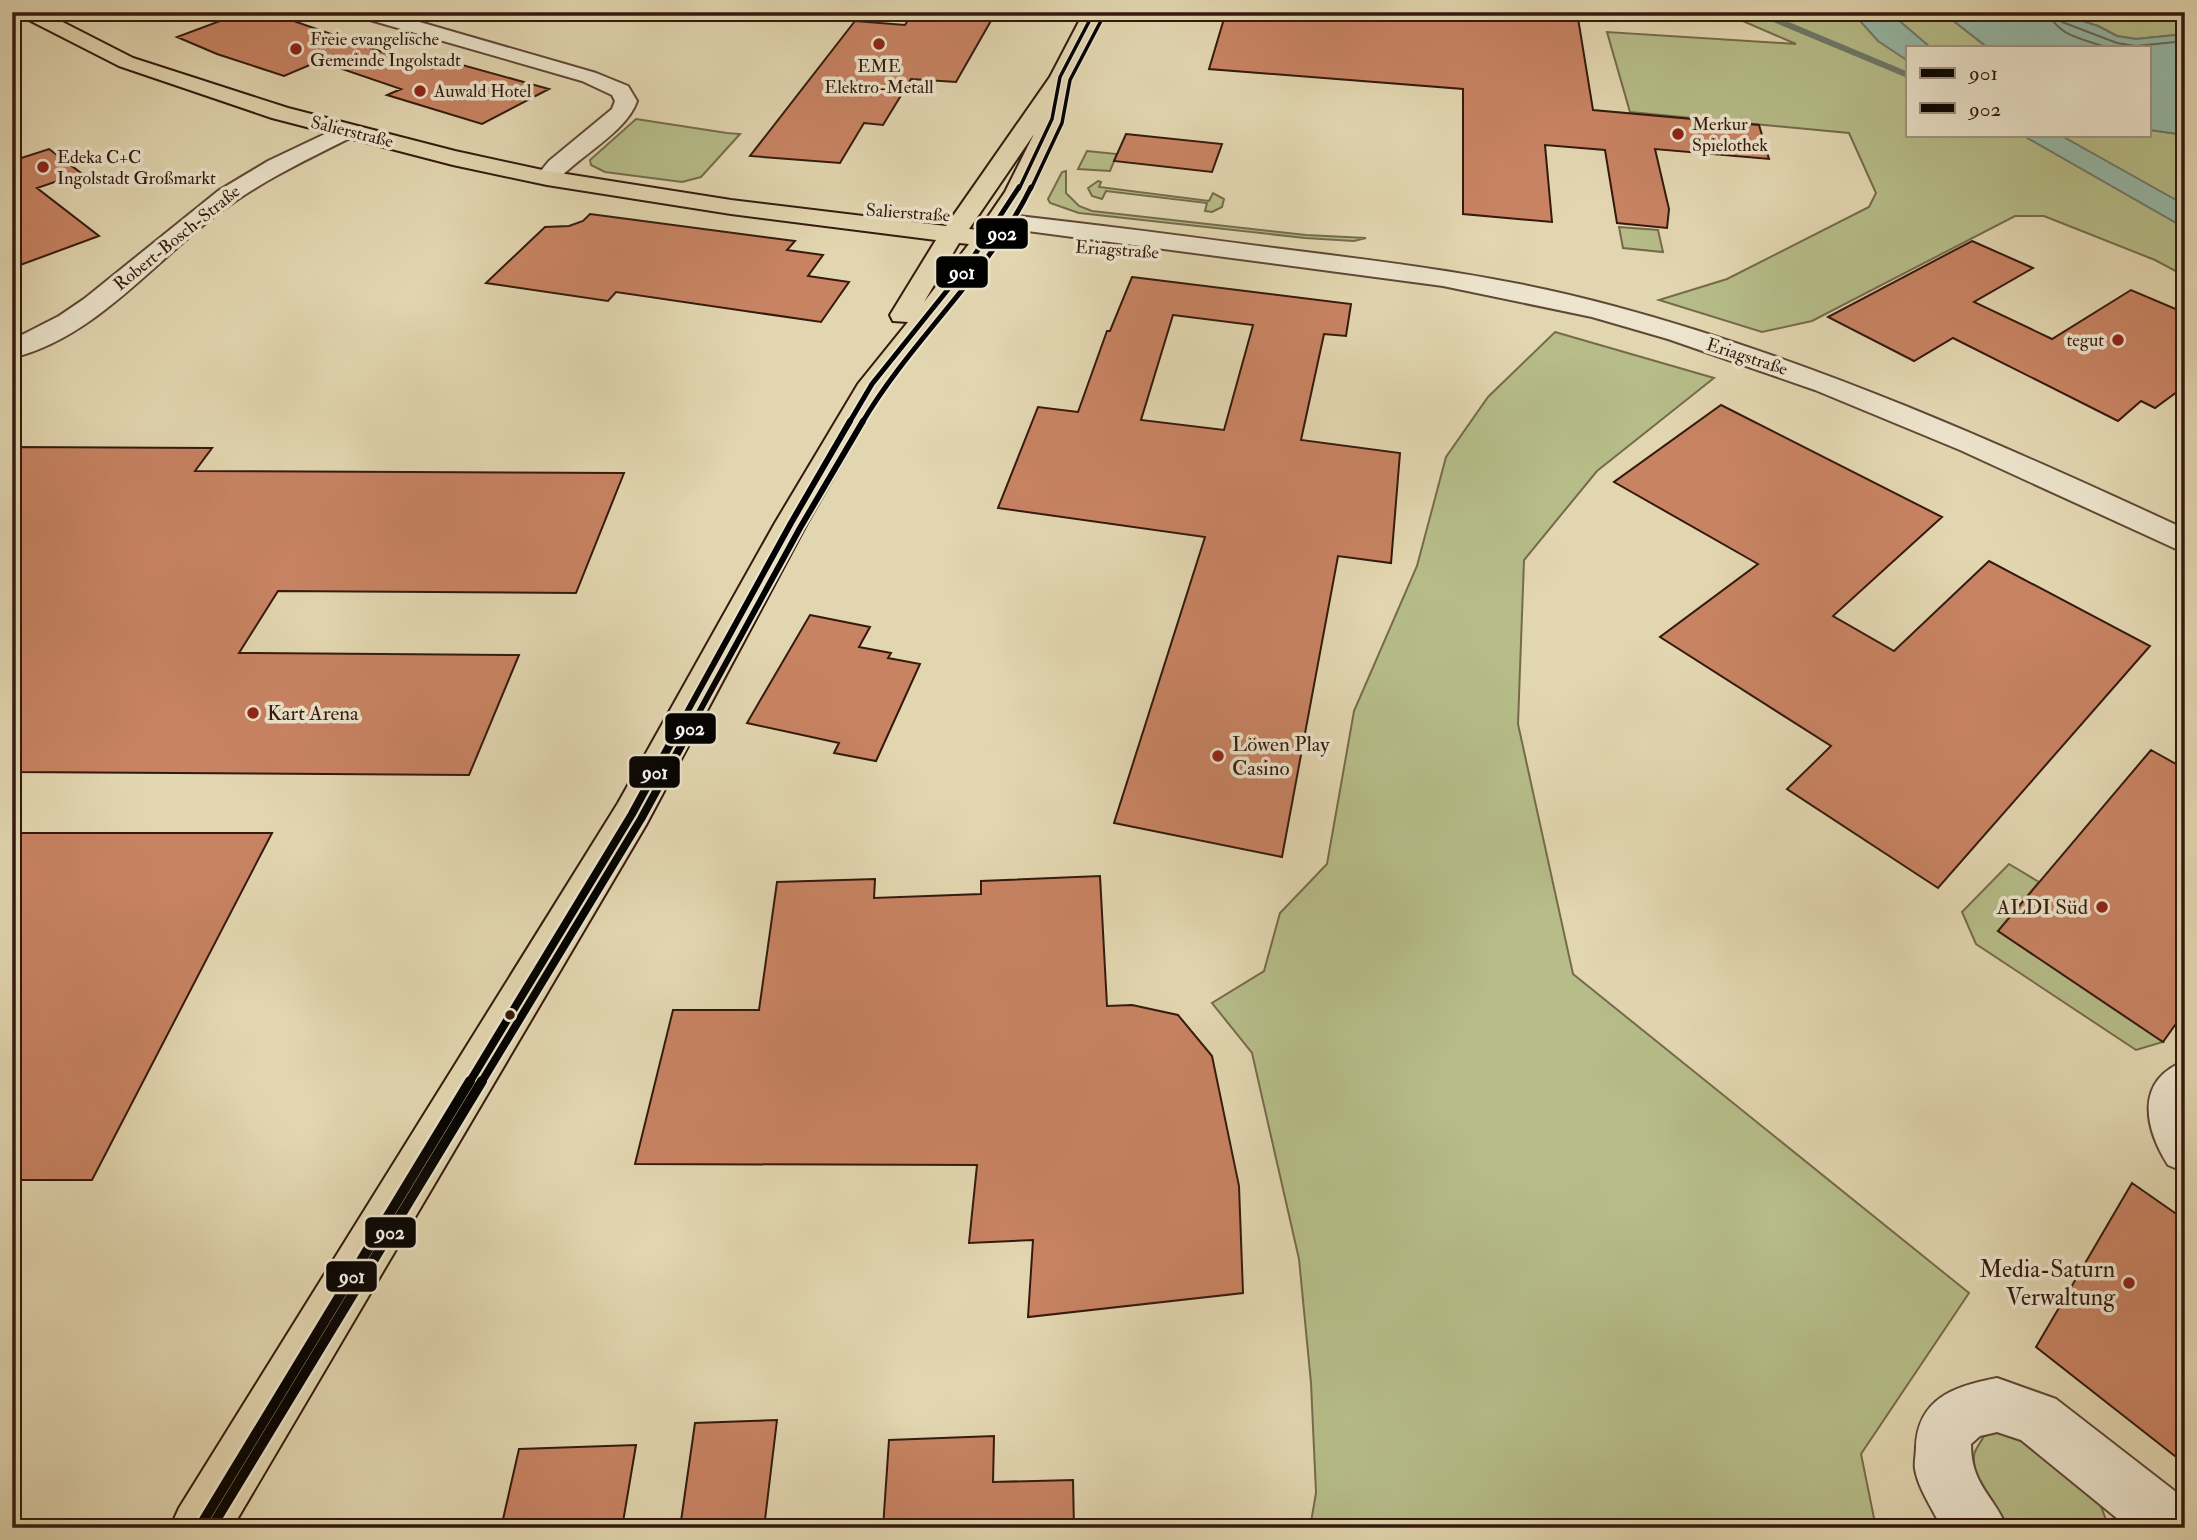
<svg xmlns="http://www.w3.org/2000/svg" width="2197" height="1540" font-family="'IM FELL Double Pica',serif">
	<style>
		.green { fill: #b6bd89; stroke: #756b4b; stroke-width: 2 }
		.water { fill: #95b9a8; stroke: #6e796a; stroke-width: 2 }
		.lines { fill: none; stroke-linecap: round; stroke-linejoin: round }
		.shore { stroke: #64695a; stroke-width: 2 }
		.stream { stroke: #6e796a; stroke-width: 6 }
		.building { fill: #c88363; stroke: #34190d; stroke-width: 2; fill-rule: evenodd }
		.minor-casing { stroke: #604836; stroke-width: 4 }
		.major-casing { stroke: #34190d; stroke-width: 4 }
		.minor { fill: #ece4cc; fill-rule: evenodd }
		.major { fill: #e2d6b0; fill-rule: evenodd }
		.bus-1-far4-casing { stroke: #ece4cc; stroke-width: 6 }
		.bus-1-far3-casing { stroke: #ece4cc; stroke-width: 9 }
		.bus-1-far2-casing { stroke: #ece4cc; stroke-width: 10 }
		.bus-1-far1-casing { stroke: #ece4cc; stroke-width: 13 }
		.bus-1-casing { stroke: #ece4cc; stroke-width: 15 }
		.bus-2-far4-casing { stroke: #ece4cc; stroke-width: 6 }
		.bus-2-far3-casing { stroke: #ece4cc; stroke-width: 9 }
		.bus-2-far2-casing { stroke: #ece4cc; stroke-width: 10 }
		.bus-2-far1-casing { stroke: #ece4cc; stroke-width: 13 }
		.bus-2-casing { stroke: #ece4cc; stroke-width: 15 }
		.bus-1-far4 { stroke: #000; stroke-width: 3.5 }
		.bus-1-far3 { stroke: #000; stroke-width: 5 }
		.bus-1-far2 { stroke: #000; stroke-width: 6 }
		.bus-1-far1 { stroke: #000; stroke-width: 8 }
		.bus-1 { stroke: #000; stroke-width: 10 }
		.bus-2-far4 { stroke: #000; stroke-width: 3.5 }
		.bus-2-far3 { stroke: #000; stroke-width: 5 }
		.bus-2-far2 { stroke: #000; stroke-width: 6 }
		.bus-2-far1 { stroke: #000; stroke-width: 8 }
		.bus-2 { stroke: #000; stroke-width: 10 }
		.poi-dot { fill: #8f2418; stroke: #ece4cc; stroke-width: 2.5 }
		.bus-dot { fill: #34190d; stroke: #ece4cc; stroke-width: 2.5 }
		.labels { text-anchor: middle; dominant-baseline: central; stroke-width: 7; stroke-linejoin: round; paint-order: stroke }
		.far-poi-label { font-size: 18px; fill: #34190d; stroke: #ece4cc; text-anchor: start }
		.far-street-label { font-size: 18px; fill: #34190d; stroke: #ece4cc }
		.poi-label { font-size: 21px; fill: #34190d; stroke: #ece4cc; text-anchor: start }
		.near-poi-label { font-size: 24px; fill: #34190d; stroke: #ece4cc; text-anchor: end }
		.line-badge { stroke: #ece4cc; stroke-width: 2.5 }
		.badge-label { font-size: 19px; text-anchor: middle; font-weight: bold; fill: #fff }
	</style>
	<rect width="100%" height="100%" fill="#e2d6b0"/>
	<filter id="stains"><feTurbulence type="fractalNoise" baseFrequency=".00286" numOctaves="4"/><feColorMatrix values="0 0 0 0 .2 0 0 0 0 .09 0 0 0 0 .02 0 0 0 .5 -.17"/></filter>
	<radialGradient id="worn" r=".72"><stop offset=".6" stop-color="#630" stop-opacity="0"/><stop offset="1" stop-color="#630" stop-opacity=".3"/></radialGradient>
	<!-- green -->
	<path class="green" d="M1722,12H1793L1808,18L1826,17L1823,12H1852L1861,22H1899L1889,12H1942L1987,47H1908V135H2150V130L2185,135V276L2155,260L2044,216H2015L1812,321L1762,332L1659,300L1727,279L1869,207L1876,193L1849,133L1630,112L1607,32L1796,44Z
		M2054,12H2185V34L2136,39L2117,36L2098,26Z
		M636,119L727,133L740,134L701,177L682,182L605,172L591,165L590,160Z
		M1087,151L1117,154L1110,171L1078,169Z
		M1066,171V193L1079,206L1092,211L1306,235L1366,238L1354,241L1305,238L1079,213L1050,203L1048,199L1062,172Z
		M1098,181L1101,182L1099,187L1209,201L1213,193L1224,199L1222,207L1212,212L1205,211L1207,203L1106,191L1102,199L1092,196L1088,188Z
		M1619,227L1658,230L1663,252L1623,248Z
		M1555,332L1714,378L1597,471L1524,560L1518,724L1573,974L1969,1293L1861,1454L1876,1528H1310L1316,1493L1311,1383L1299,1259L1252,1053L1212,1003L1264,971L1280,913L1327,864L1354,711L1417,566L1446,457L1488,397Z
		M2009,864L2039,882L1998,931L2163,1042L2136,1050L1976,944L1962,912Z
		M2002,1431L2026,1439L2099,1501L2106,1520L2103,1528C2083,1528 2039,1532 2022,1528C1995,1522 1971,1481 1974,1455C1975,1449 1981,1442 1984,1436Z"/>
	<!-- water -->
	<path class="water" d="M1852,12H1889L1930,47H1908V61L1878,41Z
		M1942,12H2054L2098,26L2117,36L2136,39L2185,34V135L2150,130V47H1987Z
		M2022,135H2060L2185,205V228Z"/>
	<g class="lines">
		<!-- shore -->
		<path class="shore" d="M2049,12C2056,36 2085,39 2105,47
			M2058,12L2062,22L2117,43L2136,46L2185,41"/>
		<!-- stream -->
		<path class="stream" d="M1757,12L1908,75"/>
	</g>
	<!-- building -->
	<path class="building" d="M244,12H268L431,69L448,61L549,89L482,124L387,95L401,89L319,61L284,76L217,54L177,37Z
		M913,12H996L956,82L911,79L883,125L864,123L840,163L750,156L855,21L905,25Z
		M1226,12H1577L1593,110L1759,125L1769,159L1655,149L1669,209L1667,228L1617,223L1605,150L1545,145L1552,222L1463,214V89L1209,69Z
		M1126,134L1222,144L1212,172L1114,161Z
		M49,149L81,173L37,188L99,236L12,268V161Z
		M590,214L795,241L787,250L823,255L808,276L849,282L821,322L616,292L608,301L486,283L545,227L569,226L583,221Z
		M1972,241L2033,268L1974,302L2052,339L2131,290L2185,313V386L2155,408L2141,401L2118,421L1953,338L1914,361L1828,317Z
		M1132,277L1351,304L1346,336L1324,334L1301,440L1400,453L1391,563L1338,556L1282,857L1114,823L1205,537L998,508L1038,407L1078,412L1107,331H1110ZM1173,315L1253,325L1224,430L1141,420Z
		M1721,405L1942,517L1833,616L1894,651L1989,561L2150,646L1938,888L1787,789L1831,746L1660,637L1758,564L1614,482Z
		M12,447L212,448L195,471L624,473L576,593L278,591L239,653L519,655L469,775L12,772Z
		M810,615L870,627L859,647L891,653L888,658L920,664L876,761L834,753L839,743L747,723Z
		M2151,750L2185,769V1011L2163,1042L1998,931Z
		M12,833H272L92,1180H12Z
		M1100,876L1107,1006L1132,1005L1178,1015L1212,1056L1239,1186L1243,1293L1028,1317L1033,1240L969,1243L977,1165L635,1164L673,1010H759L777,882L875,879L874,898L981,894V881Z
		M2132,1183L2185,1220V1464L2036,1347Z
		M777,1420L764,1528H680L695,1423Z
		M994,1436L993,1482L1073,1480L1074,1528H883L889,1440Z
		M636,1445L622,1528H501L519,1449Z"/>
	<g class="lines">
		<!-- minor casing -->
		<g class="minor-casing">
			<path id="minor" d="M354,12H385L596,73L628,86L637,101C626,133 578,156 555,183H539L535,178L549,161L612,109L615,101L612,95L582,81L356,16Z
				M346,124L354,126L357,131L354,136C308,159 261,181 220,212C154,261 95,338 12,358V340L59,316L84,299L218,191L268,161Z
				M999,214C1094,224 1188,237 1282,249C1393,263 1505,276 1613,306C1811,359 1999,443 2185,529V553L1960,450L1815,390L1668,339L1592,317L1443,286L990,226L987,221L990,216Z
				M2185,1061V1172L2168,1165C2144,1127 2135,1080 2185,1061Z
				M1997,1378L2056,1399L2185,1499V1528H2129L2021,1440L1997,1432L1980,1436L1971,1444C1971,1485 1993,1494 2007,1528H1942C1933,1510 1918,1488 1915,1469C1914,1462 1916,1454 1916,1447C1918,1398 1955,1386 1997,1378Z"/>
		</g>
		<!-- major casing -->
		<g class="major-casing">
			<path id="major" d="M19,12H43L133,58L288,108L455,151L547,171L731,200L946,226L1050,77L1084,12H1104L1070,77L1063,119L1029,192L979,267L885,387L807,523L646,825L232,1528H170L179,1508L618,803L775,523L858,384L908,322L893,321L890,315L936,240L731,214L547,185L453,165L272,118L119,66L21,16ZM1034,134L1005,192L979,230L969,229ZM959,243L969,244L924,302Z"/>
		</g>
		<!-- minor -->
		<use href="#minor" class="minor"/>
		<!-- major -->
		<use href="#major" class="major"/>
		<!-- bus-1-far4 casing -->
		<g class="bus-1-far4-casing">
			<path id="bus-1-far4" d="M1019,189L1052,119L1060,77L1094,12"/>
		</g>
		<!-- bus-1-far3 casing -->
		<g class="bus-1-far3-casing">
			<path id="bus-1-far3" d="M849,423L872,384L970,262L1019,187"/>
		</g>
		<!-- bus-1-far2 casing -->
		<g class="bus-1-far2-casing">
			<path id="bus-1-far2" d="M685,716L791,523L850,421"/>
		</g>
		<!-- bus-1-far1 casing -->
		<g class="bus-1-far1-casing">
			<path id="bus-1-far1" d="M469,1083L632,814L686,715"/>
		</g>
		<!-- bus-1 casing -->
		<g class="bus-1-casing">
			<path id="bus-1" d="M199,1528L470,1081"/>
		</g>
		<!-- bus-2-far4 casing -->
		<g class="bus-2-far4-casing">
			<path id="bus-2-far4" d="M1031,189L1062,123L1070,80L1103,17"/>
		</g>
		<!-- bus-2-far3 casing -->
		<g class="bus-2-far3-casing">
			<path id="bus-2-far3" d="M862,423C910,341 990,272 1031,187"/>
		</g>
		<!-- bus-2-far2 casing -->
		<g class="bus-2-far2-casing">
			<path id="bus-2-far2" d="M697,716L800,528L863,421"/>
		</g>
		<!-- bus-2-far1 casing -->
		<g class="bus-2-far1-casing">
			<path id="bus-2-far1" d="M481,1083L641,819L698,715"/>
		</g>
		<!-- bus-2 casing -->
		<g class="bus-2-casing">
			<path id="bus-2" d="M211,1528L482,1081"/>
		</g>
		<!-- bus-1-far4 -->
		<use href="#bus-1-far4" class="bus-1-far4"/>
		<!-- bus-1-far3 -->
		<use href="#bus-1-far3" class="bus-1-far3"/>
		<!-- bus-1-far2 -->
		<use href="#bus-1-far2" class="bus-1-far2"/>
		<!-- bus-1-far1 -->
		<use href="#bus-1-far1" class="bus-1-far1"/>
		<!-- bus-1 -->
		<use href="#bus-1" class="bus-1"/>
		<!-- bus-2-far4 -->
		<use href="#bus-2-far4" class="bus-2-far4"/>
		<!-- bus-2-far3 -->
		<use href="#bus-2-far3" class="bus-2-far3"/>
		<!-- bus-2-far2 -->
		<use href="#bus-2-far2" class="bus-2-far2"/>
		<!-- bus-2-far1 -->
		<use href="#bus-2-far1" class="bus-2-far1"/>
		<!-- bus-2 -->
		<use href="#bus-2" class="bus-2"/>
	</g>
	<!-- markers -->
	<g class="poi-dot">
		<circle cx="879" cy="44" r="7"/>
		<circle cx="296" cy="49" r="7"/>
		<circle cx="420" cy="91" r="7"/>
		<circle cx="1678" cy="134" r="7"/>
		<circle cx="43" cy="167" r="7"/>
		<circle cx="2118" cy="340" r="7"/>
		<circle cx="253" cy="713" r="7"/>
		<circle cx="1218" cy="756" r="7"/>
		<circle cx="2102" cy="907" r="7"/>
		<circle cx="2129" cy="1283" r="7"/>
	</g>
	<circle class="bus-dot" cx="510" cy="1015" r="6"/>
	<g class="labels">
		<!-- far-poi labels -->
		<g class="far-poi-label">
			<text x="310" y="39">Freie evangelische<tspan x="310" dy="21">Gemeinde Ingolstadt</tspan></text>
			<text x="879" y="66" text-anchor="middle">EME<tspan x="879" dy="21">Elektro-Metall</tspan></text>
			<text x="434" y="91">Auwald Hotel</text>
			<text x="1692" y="124">Merkur<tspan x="1692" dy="21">Spielothek</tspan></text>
			<text x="57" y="157">Edeka C+C<tspan x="57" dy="21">Ingolstadt Großmarkt</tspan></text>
			<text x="2104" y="340" text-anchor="end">tegut</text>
		</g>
		<!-- far-street labels -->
		<g class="far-street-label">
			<text transform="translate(352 132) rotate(14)">Salierstraße</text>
			<text transform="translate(908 213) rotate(4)">Salierstraße</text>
			<text transform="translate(177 238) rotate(-39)">Robert-Bosch-Straße</text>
			<text transform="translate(1117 250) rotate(4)">Eriagstraße</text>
			<text transform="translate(1747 357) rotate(18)">Eriagstraße</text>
		</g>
		<!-- poi labels -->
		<g class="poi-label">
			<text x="267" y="713">Kart Arena</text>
			<text x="1232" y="744">Löwen Play<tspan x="1232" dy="24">Casino</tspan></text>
			<text x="2088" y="907" text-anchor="end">ALDI Süd</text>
		</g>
		<!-- near-poi labels -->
		<g class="near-poi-label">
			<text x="2115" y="1269">Media-Saturn<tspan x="2115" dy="28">Verwaltung</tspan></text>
		</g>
	</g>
	<g class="line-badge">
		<rect x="975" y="217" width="54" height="33" rx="7" fill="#000"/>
		<rect x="935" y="255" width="54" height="34" rx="7" fill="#000"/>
		<rect x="664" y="712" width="53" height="33" rx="7" fill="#000"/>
		<rect x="628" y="755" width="53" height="34" rx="7" fill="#000"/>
		<rect x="364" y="1216" width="53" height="33" rx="7" fill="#000"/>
		<rect x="325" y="1260" width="53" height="33" rx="7" fill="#000"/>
	</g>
	<g class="badge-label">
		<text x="1002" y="240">902</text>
		<text x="962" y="279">901</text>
		<text x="690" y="735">902</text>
		<text x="655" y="779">901</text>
		<text x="390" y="1239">902</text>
		<text x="352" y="1283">901</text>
	</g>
	<!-- margin -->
	<rect width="2197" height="1540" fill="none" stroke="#e2d6b0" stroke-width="42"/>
	<rect x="14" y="14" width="2169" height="1512" fill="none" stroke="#34190d" stroke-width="3.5"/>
	<rect x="21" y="21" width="2155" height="1498" fill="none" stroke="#34190d" stroke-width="2"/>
	<!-- legend -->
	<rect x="1906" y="46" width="245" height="91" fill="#ece4cc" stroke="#a29380" stroke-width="2"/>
	<rect x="1920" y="68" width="35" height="10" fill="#000000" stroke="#a29380" stroke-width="2"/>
	<text x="1969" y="80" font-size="21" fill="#34190d">901</text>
	<rect x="1920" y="103" width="35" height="10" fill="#000000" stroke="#a29380" stroke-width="2"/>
	<text x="1969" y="116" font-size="21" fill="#34190d">902</text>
	<rect width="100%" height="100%" filter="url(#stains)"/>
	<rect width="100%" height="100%" fill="url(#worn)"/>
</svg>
